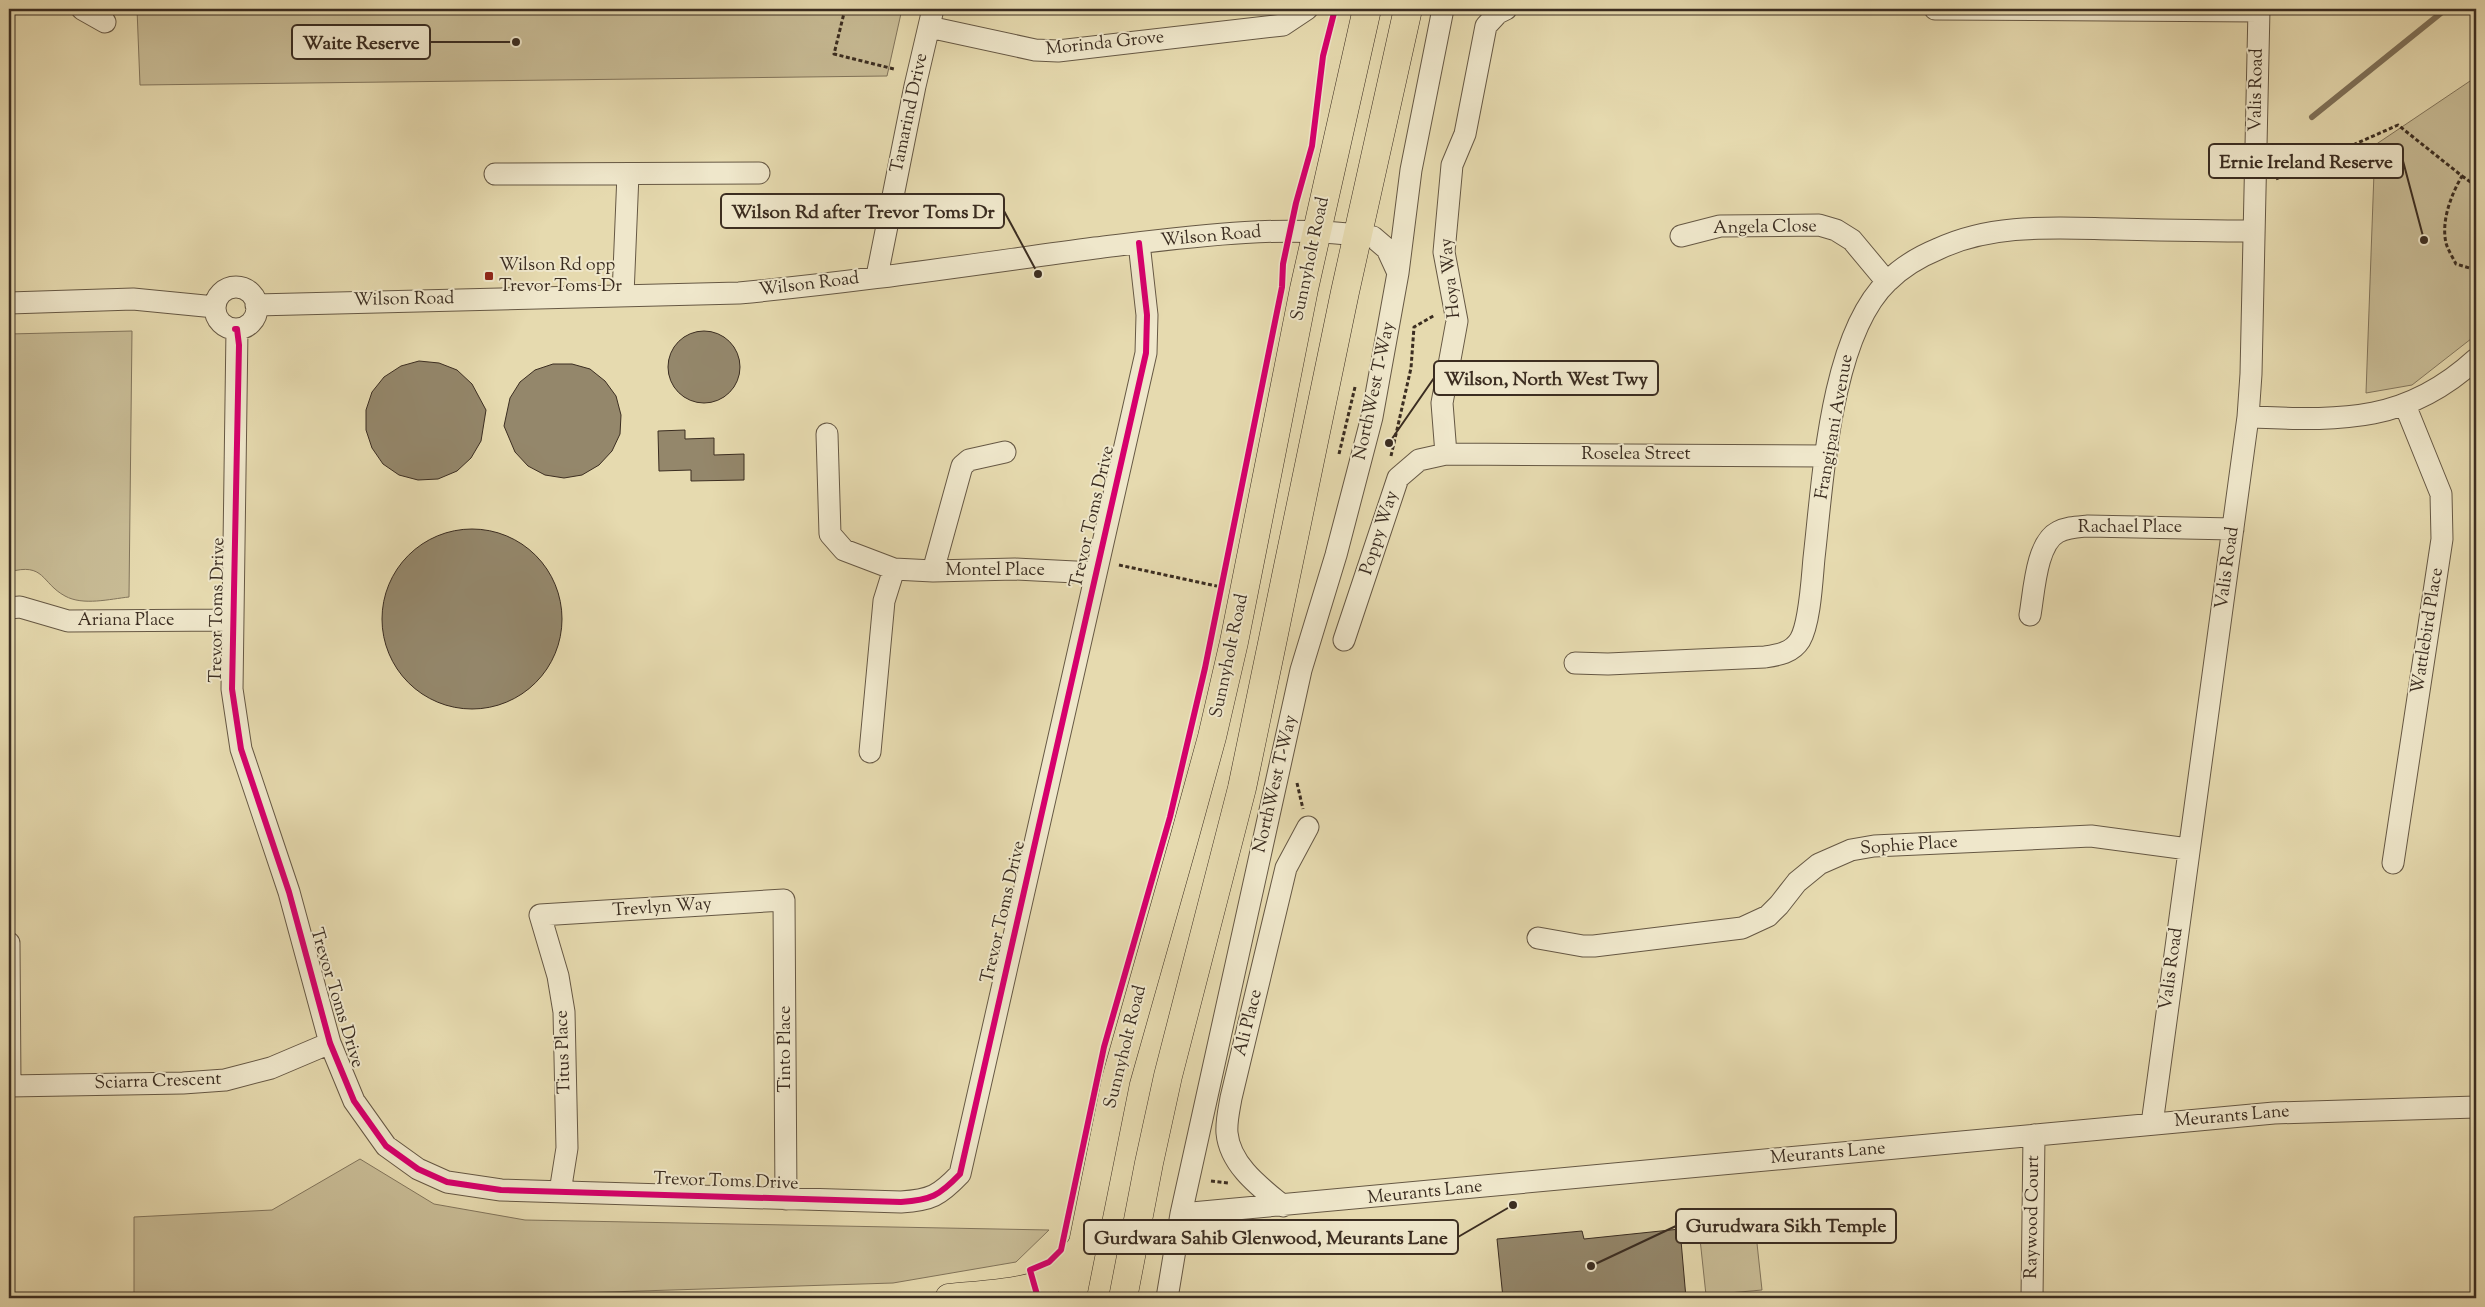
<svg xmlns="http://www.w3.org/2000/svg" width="2485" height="1307" font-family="'Sorts Mill Goudy',serif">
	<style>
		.green { fill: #c9bd97; stroke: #82755c }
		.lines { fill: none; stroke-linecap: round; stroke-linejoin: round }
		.stream { stroke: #7f7159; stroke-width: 6 }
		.building { fill: #94876b; stroke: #3b2d21 }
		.minor-casing { stroke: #665844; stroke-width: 23 }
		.major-casing { stroke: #3b2d21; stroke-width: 29 }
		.highway-casing { stroke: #3b2d21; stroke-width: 29 }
		.path { stroke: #3b2d21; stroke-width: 3; stroke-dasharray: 4 2.5; stroke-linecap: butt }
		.minor { stroke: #efe7cb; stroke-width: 21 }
		.major { stroke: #e6daaf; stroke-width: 28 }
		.highway { stroke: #e6daaf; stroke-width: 28 }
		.cycleway-casing { stroke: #efe7cb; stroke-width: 9 }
		.cycleway { stroke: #d6006c; stroke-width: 6 }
		.poi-dot { fill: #8f2418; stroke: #efe7cb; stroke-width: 2 }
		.labels { text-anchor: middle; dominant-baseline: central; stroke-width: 4; stroke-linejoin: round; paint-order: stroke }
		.street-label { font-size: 18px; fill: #3b2d21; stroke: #efe7cb }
		.poi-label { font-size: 18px; fill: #3b2d21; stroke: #efe7cb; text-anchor: start }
		.leader { fill: none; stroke: #3b2d21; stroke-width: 2 }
		.callout-dot { fill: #3b2d21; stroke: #efe7cb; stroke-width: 2 }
		.callout { fill: #efe7cb; stroke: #3b2d21; stroke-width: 2 }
		.callout-label { font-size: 19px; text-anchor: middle; font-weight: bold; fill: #3b2d21 }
	</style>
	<rect width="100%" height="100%" fill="#e6daaf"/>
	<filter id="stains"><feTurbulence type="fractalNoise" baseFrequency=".004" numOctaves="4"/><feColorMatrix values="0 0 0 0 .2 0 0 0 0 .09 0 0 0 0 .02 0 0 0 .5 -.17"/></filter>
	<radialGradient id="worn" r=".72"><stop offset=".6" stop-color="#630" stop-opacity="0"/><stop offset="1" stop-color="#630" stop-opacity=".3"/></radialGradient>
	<!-- green -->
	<path class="green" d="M137,9H902L887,76L140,85Z
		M2476,77V335L2412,385L2366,393L2375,145Z
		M132,331L129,597C110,599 83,606 65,596C41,583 45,562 9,572V334Z
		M360,1159L434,1204L525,1220L1049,1230L1016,1262L893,1283L419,1298H134V1217L272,1210Z
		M1756,1234L1762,1290L1706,1295L1700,1239Z"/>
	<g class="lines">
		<!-- stream -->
		<path class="stream" d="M2312,117L2446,9"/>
	</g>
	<!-- building -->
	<path class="building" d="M668 367a36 36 0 1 1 72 0a36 36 0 1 1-72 0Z
		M419,361L439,363L457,370L472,384L486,410L481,441L471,458L457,471L438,479L418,480L399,475L383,464L372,448L366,430V410L372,392L384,377L401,366Z
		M553,364H572L590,369L605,381L616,396L621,415L620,434L612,451L599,465L582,475L564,478L545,475L528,466L515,452L504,426L510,398L520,382L535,370Z
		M685,430V439L714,438V455L744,454V480L691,481V470L659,471L658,431Z
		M382 619a90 90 0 1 1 180 0a90 90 0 1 1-180 0Z
		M1680,1229L1686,1298H1503L1497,1239L1582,1231L1584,1239Z"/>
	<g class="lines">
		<!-- minor casing -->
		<g class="minor-casing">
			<path id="minor" d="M82,9L105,22
				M1935,9L2259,11
				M929,27L1035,50L1058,51L1283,25L1307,9
				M495,174L759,173
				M1681,236L1720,226L1819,225L1836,230L1852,240L1887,282
				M877,276L915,86L933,9
				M215 308a21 21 0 1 1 42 0a21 21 0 1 1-42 0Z
				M623,295L628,174
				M9,303L133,299L215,307
				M256,305L739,293C858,282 976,264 1095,248C1186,237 1282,223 1373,237L1387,249L1398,273
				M237,329L232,689L241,749L289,892L330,1043L354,1101L386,1146L418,1169L447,1182L501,1190L901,1202C931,1200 939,1196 960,1174L1146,353L1147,315L1139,243
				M2248,417C2339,420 2404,425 2476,359
				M827,434L830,534L844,550L894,569L933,571L1015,569L1095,573
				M1446,454L1442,403L1457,321L1444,252L1452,165L1465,134L1486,26L1498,13L1506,9
				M933,571L962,466L969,460L1005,452
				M9,608L20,607L68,621L233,620
				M2030,615C2034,593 2036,543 2058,532C2068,527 2077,527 2088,526L2233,529
				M1344,640L1398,478L1419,460L1446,454L1826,456
				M1575,663L1608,664L1765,657C1778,655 1792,653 1800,640C1810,623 1812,579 1814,558C1823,481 1830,336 1888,281C1901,268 1921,256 1938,249C1993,223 2055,228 2115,229C2161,230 2208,231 2254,231
				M870,752L884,601L894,569
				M2393,863L2442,539L2441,494L2405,405
				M1538,938L1583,946H1594L1742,928L1768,916L1779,905L1797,882L1819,864L1851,850L1874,846L2091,836L2188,849
				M9,943L10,1086
				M9,1086L183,1083L225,1080L271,1068L330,1043
				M2152,1124L2248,417L2251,374L2259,9
				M560,1192L567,1148L564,1012L558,976L540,915L784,900L786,1199
				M1283,1206C1260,1187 1230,1165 1227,1133C1226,1122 1229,1110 1231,1098L1286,868L1308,827
				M1181,1214L2274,1113L2476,1107
				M1167,1298L1181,1214L1301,670L1336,555L1372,417L1398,273L1411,170L1443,9
				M2032,1298L2034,1135"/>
		</g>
		<!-- major casing -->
		<g class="major-casing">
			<path id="major" d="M1072,1298L1116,1079L1184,839L1212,737L1234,642L1304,289L1367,9
				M1123,1298L1149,1163L1168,1076L1242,788L1345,292L1408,9"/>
		</g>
		<!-- highway casing -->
		<g class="highway-casing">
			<path id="highway" d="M949,1298C975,1295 1034,1293 1054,1278C1066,1269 1073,1257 1082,1246"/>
		</g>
		<!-- path -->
		<path class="path" d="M845,9L834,54L894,69
			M2462,176L2476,186
			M2276,179L2398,125L2462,176C2451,195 2441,221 2446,243C2448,250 2453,258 2456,264L2476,270
			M1339,454L1355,387
			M1391,456L1411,368L1414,327L1435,315
			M1119,565L1221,587
			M1297,783L1303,809
			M1211,1181L1228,1183"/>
		<!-- minor -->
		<use href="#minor" class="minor"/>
		<!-- major -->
		<use href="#major" class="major"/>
		<!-- highway -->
		<use href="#highway" class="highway"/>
		<!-- cycleway casing -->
		<g class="cycleway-casing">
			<path id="cycleway" d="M235,329H237L239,345L232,689L241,749L289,892L330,1043L354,1101L386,1146L418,1169L447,1182L501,1190L901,1202C931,1200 939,1196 960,1174L1146,353L1147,315L1139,243
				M1038,1298L1030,1270L1049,1262L1061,1250L1104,1047L1170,817L1205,668L1282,287L1283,264L1296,203L1312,146L1323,56L1335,9"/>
		</g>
		<!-- cycleway -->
		<use href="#cycleway" class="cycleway"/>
	</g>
	<!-- markers -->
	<rect class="poi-dot" x="484" y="271" width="10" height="10" rx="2.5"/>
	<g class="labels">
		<!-- street labels -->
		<g class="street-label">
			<text transform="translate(1105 44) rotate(-6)">Morinda Grove</text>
			<text transform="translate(2257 90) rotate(-89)">Valis Road</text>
			<text transform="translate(910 113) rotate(-78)">Tamarind Drive</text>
			<text transform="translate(1765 228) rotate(-1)">Angela Close</text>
			<text transform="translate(1211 237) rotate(-5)">Wilson Road</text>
			<text transform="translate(1311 259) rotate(-78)">Sunnyholt Road</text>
			<text transform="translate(1451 278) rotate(-96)">Hoya Way</text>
			<text transform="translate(809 285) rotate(-7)">Wilson Road</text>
			<text transform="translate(404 300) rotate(-1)">Wilson Road</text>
			<text transform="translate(1375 391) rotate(-78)">NorthWest T-Way</text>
			<text transform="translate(1835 427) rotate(-80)">Frangipani Avenue</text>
			<text x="1636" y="455">Roselea Street</text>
			<text transform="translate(1093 517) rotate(-77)">Trevor Toms Drive</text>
			<text x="2130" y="528">Rachael Place</text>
			<text transform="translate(1380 533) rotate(-72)">Poppy Way</text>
			<text transform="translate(2228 568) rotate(-82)">Valis Road</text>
			<text x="995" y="571">Montel Place</text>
			<text transform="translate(218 610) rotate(-89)">Trevor Toms Drive</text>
			<text x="126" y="621">Ariana Place</text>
			<text transform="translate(2428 631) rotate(-81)">Wattlebird Place</text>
			<text transform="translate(1230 656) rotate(-78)">Sunnyholt Road</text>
			<text transform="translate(1276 784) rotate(-77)">NorthWest T-Way</text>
			<text transform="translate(1909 846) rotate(-4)">Sophie Place</text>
			<text transform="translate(662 908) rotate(-4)">Trevlyn Way</text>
			<text transform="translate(1004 912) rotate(-77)">Trevor Toms Drive</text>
			<text transform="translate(2172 969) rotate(-82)">Valis Road</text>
			<text transform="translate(336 998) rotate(73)">Trevor Toms Drive</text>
			<text transform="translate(1249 1023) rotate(-76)">Ali Place</text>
			<text transform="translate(1126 1047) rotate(-76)">Sunnyholt Road</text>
			<text transform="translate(786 1049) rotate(-90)">Tinto Place</text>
			<text transform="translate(564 1052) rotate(-92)">Titus Place</text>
			<text transform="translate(158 1082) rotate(-2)">Sciarra Crescent</text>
			<text transform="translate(2232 1117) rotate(-5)">Meurants Lane</text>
			<text transform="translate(1828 1154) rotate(-5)">Meurants Lane</text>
			<text transform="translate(726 1182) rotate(2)">Trevor Toms Drive</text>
			<text transform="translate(1425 1193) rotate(-6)">Meurants Lane</text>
			<text transform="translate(2033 1217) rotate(-89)">Raywood Court</text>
		</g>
		<!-- poi labels -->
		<g class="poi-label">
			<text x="499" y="266">Wilson Rd opp<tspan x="499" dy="21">Trevor Toms Dr</tspan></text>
		</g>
	</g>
	<!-- callouts -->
	<path class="leader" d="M516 42L430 42M2424 240L2403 161M1038 274L1004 211M1389 443L1434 378M1591 1266L1676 1226M1513 1205L1458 1237"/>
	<g class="callout-dot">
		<circle cx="516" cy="42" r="5"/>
		<circle cx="2424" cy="240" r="5"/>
		<circle cx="1038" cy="274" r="5"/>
		<circle cx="1389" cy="443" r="5"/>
		<circle cx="1591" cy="1266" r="5"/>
		<circle cx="1513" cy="1205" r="5"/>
	</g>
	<g class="callout">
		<rect x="292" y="25" width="138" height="34" rx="5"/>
		<rect x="2209" y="144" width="194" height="34" rx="5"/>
		<rect x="721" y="194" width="283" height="34" rx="5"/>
		<rect x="1434" y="361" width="224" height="34" rx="5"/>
		<rect x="1676" y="1209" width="220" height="34" rx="5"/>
		<rect x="1084" y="1220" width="374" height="34" rx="5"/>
	</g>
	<g class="callout-label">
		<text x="361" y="49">Waite Reserve</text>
		<text x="2306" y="168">Ernie Ireland Reserve</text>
		<text x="863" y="218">Wilson Rd after Trevor Toms Dr</text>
		<text x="1546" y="385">Wilson, North West Twy</text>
		<text x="1786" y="1232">Gurudwara Sikh Temple</text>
		<text x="1271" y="1244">Gurdwara Sahib Glenwood, Meurants Lane</text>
	</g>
	<!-- margin -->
	<rect width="2485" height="1307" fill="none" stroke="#e6daaf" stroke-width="30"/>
	<rect x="10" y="10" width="2465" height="1287" fill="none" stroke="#3b2d21" stroke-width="2.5"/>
	<rect x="15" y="15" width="2455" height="1277" fill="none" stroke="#3b2d21"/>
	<rect width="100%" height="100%" filter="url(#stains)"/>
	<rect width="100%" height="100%" fill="url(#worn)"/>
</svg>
